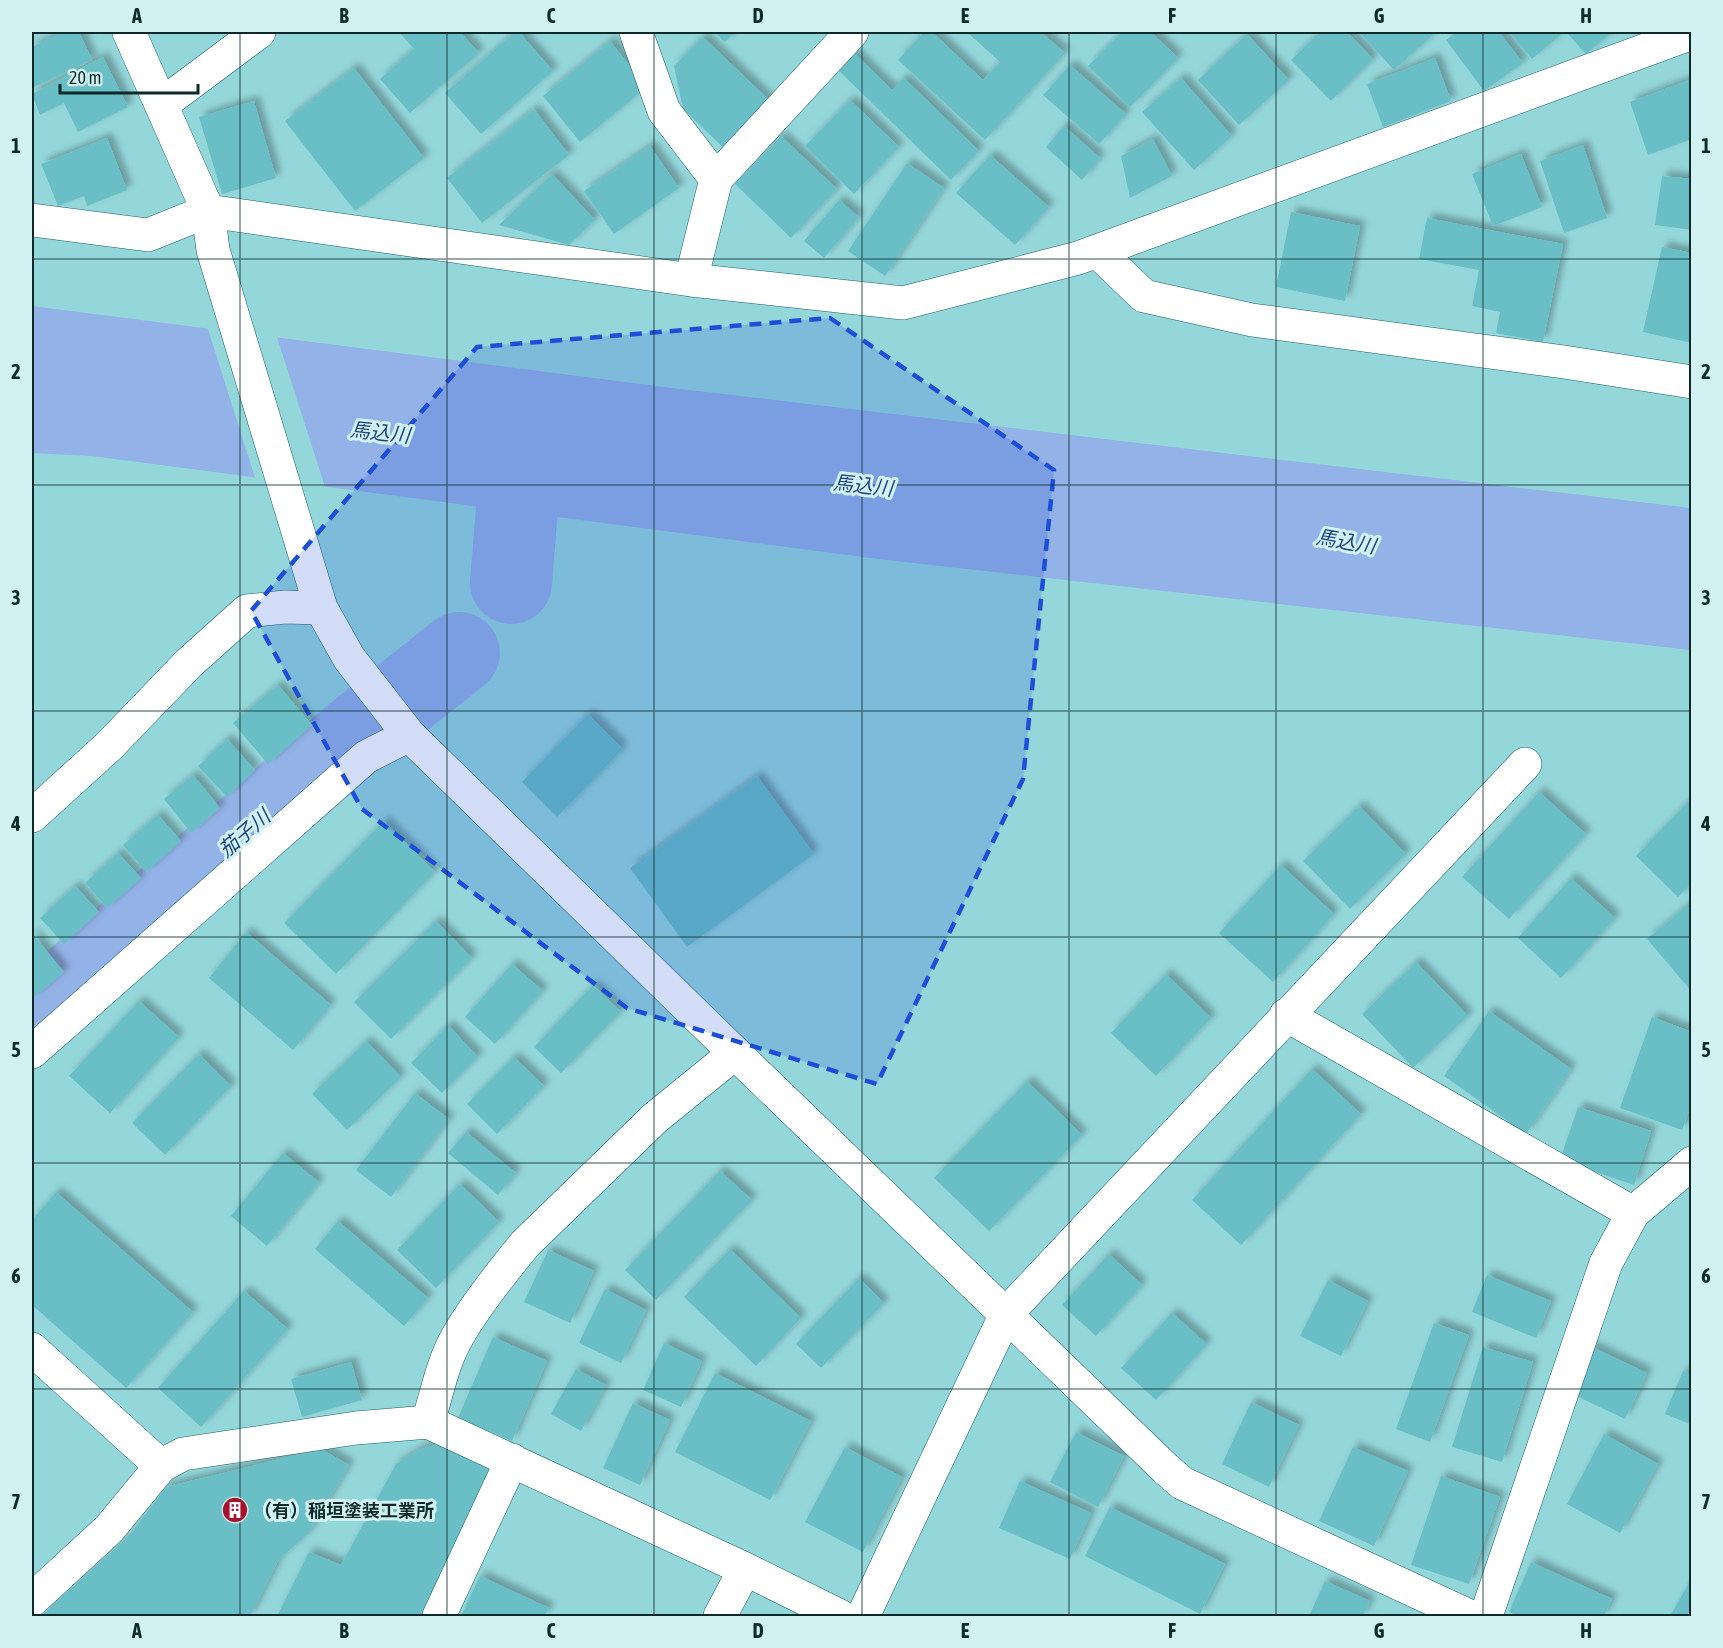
<svg xmlns="http://www.w3.org/2000/svg" width="1723" height="1648" font-family="'Asap Condensed','Noto Sans JP',sans-serif">
	<style>
		.water { fill: #93b2e7 }
		.pier { fill: #94d7db }
		.lines { fill: none; stroke-linecap: round; stroke-linejoin: round }
		.river { stroke: #93b2e7; stroke-width: 82 }
		.building { fill: #69bfc5; filter: url(#shadow) }
		.minor-casing { stroke: #196064; stroke-width: 34 }
		.minor { stroke: #fff; stroke-width: 33 }
		.marked { fill: #1d4ed8; fill-opacity: 0.2; stroke: #1d4ed8; stroke-width: 4.5; stroke-dasharray: 12 8; stroke-linejoin: round }
		.grid { fill: none; stroke: #0d292a; stroke-width: 1.5; stroke-opacity: 0.55 }
		.labels { text-anchor: middle; dominant-baseline: central; stroke-width: 6; stroke-linejoin: round; paint-order: stroke }
		.poi-label { font-size: 18px; font-weight: bold; fill: #0d292a; stroke: #d1f1f3; text-anchor: start }
		.water-label { font-size: 20px; font-style: italic; fill: #204483; stroke: #d1f1f3 }
		.neatline { fill: none; stroke: #0d292a; stroke-width: 2 }
		.grid-label { font-size: 20px; text-anchor: middle; font-weight: bold; fill: #0d292a }
	</style>
	<defs>
		<filter id="shadow"><feDropShadow dx="5.5" dy="-5.5" stdDeviation="3" flood-color="#0004"/></filter>
	</defs>
	<rect width="100%" height="100%" fill="#94d7db"/>
	<!-- water -->
	<path class="water" d="M32,306L672,388L1691,508V650L878,559L92,456L32,453Z"/>
	<!-- pier -->
	<path class="pier" d="M207,326L276,334L326,490L256,481Z"/>
	<g class="lines">
		<!-- river -->
		<path class="river" d="M511,583L522,446
			M32,1019L351,739L459,653"/>
	</g>
	<!-- building -->
	<path class="building" d="M64,32H79L92,60L32,88V47Z
		M399,32H460L479,53L410,113L380,79L414,49Z
		M515,32H519L553,71L481,134L445,93Z
		M714,32H735L725,42Z
		M924,32H932L983,80L1000,62L967,32H1041L1065,53L985,140L898,60Z
		M1122,32H1151L1178,58L1130,107L1088,66Z
		M1320,32H1347L1373,59L1331,101L1291,60Z
		M1359,32H1436L1394,70Z
		M1457,32H1499L1523,63L1484,91L1446,40Z
		M1509,32H1564L1532,59Z
		M1566,32H1608L1610,34L1586,54Z
		M1247,34L1289,80L1239,125L1198,80Z
		M703,37L774,105L729,153L683,109L674,66Z
		M610,41L647,87L580,142L543,96Z
		M854,53L892,90L904,78L979,151L951,180L838,70Z
		M103,57L128,107L78,132L64,103L40,115L32,94Z
		M1435,58L1451,101L1383,127L1367,84Z
		M1070,65L1126,114L1099,144L1043,95Z
		M354,68L424,158L355,211L285,121Z
		M1181,78L1232,136L1194,170L1142,112Z
		M1692,79V139L1648,155L1630,102Z
		M850,100L899,147L854,194L805,146Z
		M254,101L276,178L222,194L199,117Z
		M534,109L569,155L482,223L447,178Z
		M1064,126L1100,158L1082,180L1046,147Z
		M781,136L837,189L791,238L735,184Z
		M107,138L127,190L87,206L84,196L58,206L41,164Z
		M1153,139L1172,176L1130,198L1121,156Z
		M1583,145L1607,218L1564,233L1540,161Z
		M650,146L679,188L614,234L584,191Z
		M1521,154L1542,207L1493,226L1472,174Z
		M990,155L1049,207L1015,245L956,193Z
		M907,163L944,188L885,276L848,251Z
		M552,174L595,220L569,245L499,225Z
		M1662,176L1692,179V230L1655,225Z
		M839,200L859,217L824,258L804,241Z
		M1291,212L1360,226L1345,301L1276,287Z
		M1427,218L1563,244L1543,342L1496,333L1500,312L1472,306L1479,270L1419,259Z
		M1662,247L1692,253V343L1643,332Z
		M278,685L312,725L268,764L233,723Z
		M588,714L623,749L557,817L522,782Z
		M227,739L255,770L227,797L198,766Z
		M193,775L220,808L191,833L164,799Z
		M757,776L814,854L687,947L630,868Z
		M1539,792L1586,834L1509,919L1462,877Z
		M1686,804L1692,809V883L1678,897L1636,856Z
		M1359,806L1406,854L1350,909L1303,861Z
		M158,815L181,841L146,872L123,845Z
		M384,821L435,872L336,974L284,923Z
		M118,853L141,878L107,908L85,883Z
		M1281,865L1334,914L1273,982L1219,933Z
		M1571,878L1615,918L1561,978L1518,938Z
		M75,886L99,912L64,944L40,918Z
		M1687,906L1692,911V992L1647,939Z
		M436,921L472,958L391,1039L354,1002Z
		M246,932L331,1005L293,1050L209,978Z
		M32,933L64,972L32,999Z
		M1416,962L1468,1016L1413,1068L1362,1014Z
		M512,964L543,991L495,1044L465,1017Z
		M1166,974L1211,1018L1156,1076L1111,1033Z
		M593,985L621,1012L561,1073L534,1047Z
		M139,1001L179,1037L110,1113L69,1076Z
		M1489,1011L1571,1069L1526,1134L1444,1076Z
		M1652,1017L1692,1032V1103L1682,1130L1620,1108Z
		M448,1025L478,1057L442,1093L411,1063Z
		M366,1041L401,1077L347,1130L312,1094Z
		M199,1054L231,1086L165,1155L132,1123Z
		M514,1057L544,1086L497,1134L467,1104Z
		M1312,1069L1361,1114L1241,1245L1192,1200Z
		M1027,1081L1082,1135L989,1231L934,1178Z
		M415,1093L449,1119L391,1197L356,1170Z
		M1578,1107L1651,1131L1634,1185L1560,1160Z
		M466,1132L516,1173L498,1195L448,1153Z
		M283,1153L319,1182L267,1246L231,1216Z
		M720,1171L752,1200L656,1300L625,1270Z
		M460,1184L499,1222L436,1288L397,1250Z
		M56,1192L193,1312L126,1388L32,1305V1220Z
		M338,1221L428,1298L404,1326L315,1249Z
		M730,1249L801,1318L756,1366L684,1297Z
		M548,1250L594,1271L570,1323L524,1302Z
		M1109,1254L1142,1285L1096,1336L1062,1305Z
		M1487,1275L1551,1301L1536,1338L1472,1312Z
		M859,1278L884,1303L821,1368L796,1344Z
		M1328,1280L1368,1301L1341,1356L1300,1336Z
		M605,1289L646,1310L621,1363L579,1343Z
		M244,1291L288,1329L201,1427L158,1388Z
		M1172,1313L1207,1344L1156,1400L1121,1368Z
		M1434,1323L1469,1335L1430,1442L1396,1429Z
		M493,1337L547,1361L512,1441L458,1418Z
		M664,1343L702,1361L681,1407L643,1390Z
		M1590,1346L1647,1373L1625,1419L1568,1392Z
		M1483,1347L1533,1362L1502,1462L1452,1447Z
		M351,1362L362,1400L302,1417L291,1379Z
		M576,1369L606,1385L581,1431L551,1414Z
		M1683,1371L1692,1375V1425L1665,1414Z
		M715,1373L811,1421L770,1500L675,1452Z
		M1251,1402L1299,1425L1269,1487L1222,1464Z
		M633,1403L670,1420L640,1485L603,1468Z
		M1076,1432L1124,1456L1098,1507L1050,1482Z
		M1604,1434L1658,1464L1620,1533L1567,1504Z
		M449,1441L496,1466L421,1616H277L309,1552L341,1565L396,1464L418,1450Z
		M845,1447L902,1477L863,1552L805,1522Z
		M1353,1447L1408,1471L1374,1546L1319,1521Z
		M321,1449L349,1465L308,1534L279,1559L250,1616H41L130,1535L166,1487Z
		M1441,1476L1500,1497L1469,1584L1411,1565Z
		M1020,1481L1091,1513L1070,1559L999,1528Z
		M1110,1507L1225,1564L1200,1614L1085,1556Z
		M1531,1562L1612,1599L1604,1616H1518L1509,1612Z
		M480,1576L549,1608L545,1616H461Z
		M1692,1578V1616H1670Z
		M1325,1581L1370,1601L1363,1616H1309Z"/>
	<g class="lines">
		<!-- minor casing -->
		<g class="minor-casing">
			<path id="minor" d="M129,32L208,211L213,250L321,608L349,658L409,735L735,1053L1166,1469L1182,1483L1469,1616
				M636,32L664,111L716,179
				M161,105L259,32
				M32,220L148,235L208,211L691,280L903,303L1078,258L1692,33
				M1097,251L1144,296L1252,320L1564,362L1692,382
				M691,280L716,179L852,32
				M32,816L109,746L189,663L247,611L285,607L321,608
				M1286,1015L1633,1213
				M32,1052L366,757L409,735
				M32,1349L161,1466
				M428,1422L745,1569L840,1616
				M32,1600L109,1529L161,1466L183,1454L356,1428L428,1422C437,1393 443,1360 459,1334C477,1303 502,1272 525,1244L655,1118L735,1053
				M439,1616L512,1460
				M720,1616L745,1569
				M863,1616L1006,1314L1525,764
				M1486,1616L1606,1263L1633,1213L1692,1163"/>
		</g>
		<!-- minor -->
		<use href="#minor" class="minor"/>
	</g>
	<!-- marked area -->
	<path class="marked" d="M830,318L1054,470L1023,779L877,1084L627,1008L362,809L251,611L477,347Z"/>
	<!-- grid -->
	<path class="grid" d="M240,32V1616M447,32V1616M654,32V1616M862,32V1616M1069,32V1616M1276,32V1616M1483,32V1616M32,259H1692M32,485H1692M32,711H1692M32,937H1692M32,1163H1692M32,1389H1692"/>
	<!-- icons -->
	<defs>
		<g id="building-disc" transform="scale(1.35)"><circle r="9.5" fill="#a9122b" stroke="#d1f1f3"/><path d="M-4-6H4V6H1V3H-1V6H-4ZM-2.5-4.3h1.7v1.8h-1.7ZM.8-4.3h1.7v1.8H.8ZM-2.5-1h1.7V.8h-1.7ZM.8-1h1.7V.8H.8Z" fill="#fff"/></g>
	</defs>
	<g fill-rule="evenodd">
		<use href="#building-disc" x="235" y="1510"/>
	</g>
	<g class="labels">
		<!-- poi labels -->
		<g class="poi-label">
			<text x="254" y="1510">（有）稲垣塗装工業所</text>
		</g>
		<!-- water labels -->
		<g class="water-label">
			<text transform="translate(380 432) rotate(6)">馬込川</text>
			<text transform="translate(863 485) rotate(6)">馬込川</text>
			<text transform="translate(1346 541) rotate(10)">馬込川</text>
			<text transform="translate(244 833) rotate(-41)">茄子川</text>
		</g>
	</g>
	<!-- border -->
	<rect width="1723" height="1648" fill="none" stroke="#d1f1f3" stroke-width="66"/>
	<!-- scale -->
	<path d="M60 84v9h138v-9" fill="none" stroke="#0d292a" stroke-width="3"/>
	<text x="69" y="84" font-size="18" fill="#0d292a" stroke="#d1f1f3" stroke-width="4.5" paint-order="stroke">20 m</text>
	<rect x="33" y="33" width="1657" height="1582" class="neatline"/>
	<g class="grid-label">
		<text x="137" y="23">A</text>
		<text x="344" y="23">B</text>
		<text x="551" y="23">C</text>
		<text x="758" y="23">D</text>
		<text x="965" y="23">E</text>
		<text x="1172" y="23">F</text>
		<text x="1379" y="23">G</text>
		<text x="1586" y="23">H</text>
		<text x="16" y="153">1</text>
		<text x="1706" y="153">1</text>
		<text x="16" y="379">2</text>
		<text x="1706" y="379">2</text>
		<text x="16" y="605">3</text>
		<text x="1706" y="605">3</text>
		<text x="16" y="831">4</text>
		<text x="1706" y="831">4</text>
		<text x="16" y="1057">5</text>
		<text x="1706" y="1057">5</text>
		<text x="16" y="1283">6</text>
		<text x="1706" y="1283">6</text>
		<text x="16" y="1509">7</text>
		<text x="1706" y="1509">7</text>
		<text x="137" y="1638">A</text>
		<text x="344" y="1638">B</text>
		<text x="551" y="1638">C</text>
		<text x="758" y="1638">D</text>
		<text x="965" y="1638">E</text>
		<text x="1172" y="1638">F</text>
		<text x="1379" y="1638">G</text>
		<text x="1586" y="1638">H</text>
	</g>
</svg>
